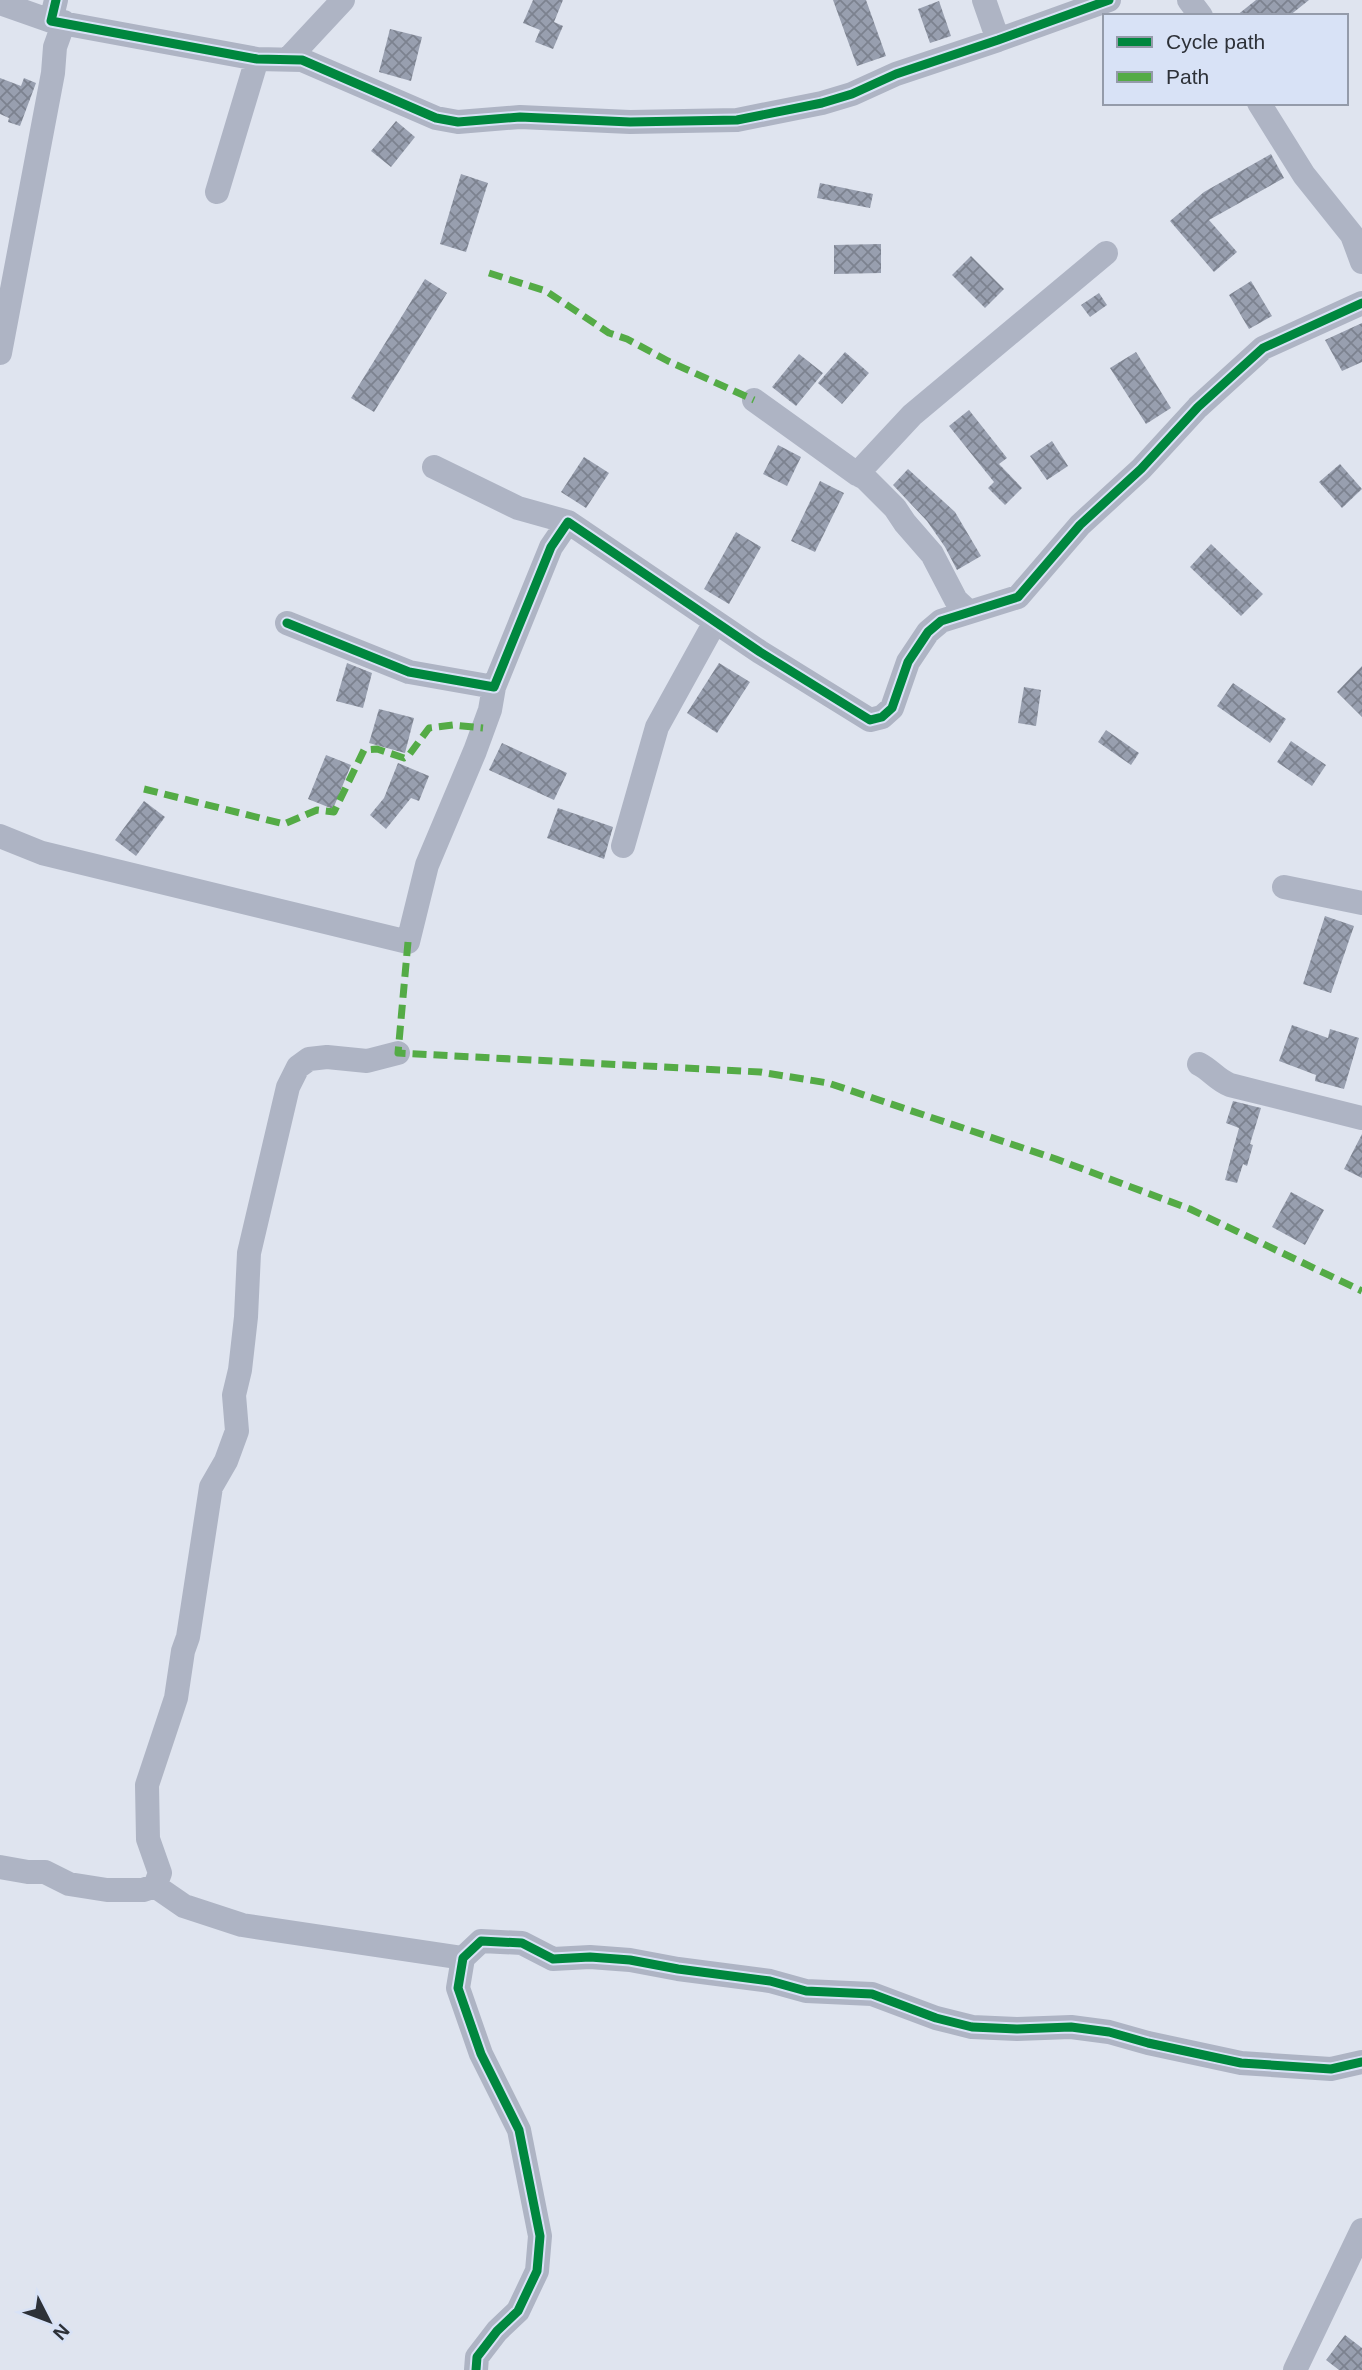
<svg xmlns="http://www.w3.org/2000/svg" width="1362" height="2370" font-family="Helvetica,sans-serif">
	<style>
		.building { fill: url(#building-cross-hatch) }
		.lines { fill: none; stroke-linecap: round; stroke-linejoin: round }
		.minor { stroke: #aeb4c4; stroke-width: 24 }
		.quiet { stroke: #54ab46; stroke-width: 7; stroke-dasharray: 14 7; stroke-linecap: butt }
		.cycleway-casing { stroke: #d8e2f6; stroke-width: 13 }
		.cycleway { stroke: #00873e; stroke-width: 9 }
	</style>
	<defs>
		<pattern id="building-cross-hatch" width="8" height="8" patternUnits="userSpaceOnUse" patternTransform="scale(1.75)"><rect width="8" height="8" fill="#989faf"/><path d="M0 0l8 8M0 8l8-8" fill="none" stroke="#7c828f"/></pattern>
	</defs>
	<rect width="100%" height="100%" fill="#dfe4ef"/>
	<!-- building -->
	<path class="building" d="M533,0H563L554,22L563,26L553,49L535,42L540,30L523,23Z
		M833,0H866L886,56L857,66Z
		M1256,0H1309L1289,16H1236Z
		M939,1L951,36L930,43L918,9Z
		M390,29L422,37L411,81L379,72Z
		M0,78L21,86L24,78L36,83L20,126L8,122L9,118L0,114Z
		M396,121L415,137L391,167L371,151Z
		M1271,154L1284,178L1209,220L1237,252L1214,272L1170,221L1204,192Z
		M461,174L488,183L466,252L440,244Z
		M820,183L873,194L870,208L817,198Z
		M881,244V273L834,274V245Z
		M971,256L1004,289L985,308L952,275Z
		M425,279L447,293L374,412L351,398Z
		M1251,281L1272,316L1249,329L1229,295Z
		M1099,293L1107,305L1090,317L1081,305Z
		M1362,323V362L1342,371L1325,340Z
		M845,352L869,373L842,404L818,383Z
		M1136,352L1171,408L1146,424L1110,368Z
		M799,354L823,373L796,406L772,387Z
		M969,410L1007,458L999,464L1022,488L1005,505L988,488L994,482L949,426Z
		M1052,441L1068,466L1047,480L1030,456Z
		M778,445L801,457L787,486L763,474Z
		M584,457L609,473L586,508L561,492Z
		M1340,464L1362,489L1342,508L1319,482Z
		M908,469L955,512L981,556L957,570L945,547L927,521L893,485Z
		M820,481L844,493L815,552L791,541Z
		M736,532L761,547L729,604L704,589Z
		M1211,544L1263,594L1241,616L1190,567Z
		M347,663L372,673L363,708L336,701Z
		M719,663L750,682L717,733L687,713Z
		M1362,666V717L1337,692Z
		M1233,683L1286,719L1270,743L1217,706Z
		M1024,687L1041,690L1036,726L1018,723Z
		M379,709L414,718L405,753L369,743Z
		M1106,730L1139,753L1131,765L1098,742Z
		M1291,741L1326,765L1312,786L1277,762Z
		M502,743L567,773L554,800L489,770Z
		M326,755L351,765L333,809L308,799Z
		M398,763L429,776L419,801L411,798L386,829L370,815L384,798Z
		M144,801L165,817L136,856L115,840Z
		M558,808L613,827L604,859L547,838Z
		M1325,916L1354,926L1331,993L1303,984Z
		M1292,1025L1328,1038L1330,1029L1359,1038L1344,1089L1315,1081L1316,1075L1279,1061Z
		M1233,1101L1261,1108L1250,1144L1253,1145L1247,1166L1243,1164L1237,1183L1225,1180L1239,1128L1226,1123Z
		M1362,1134V1178L1344,1169Z
		M1291,1192L1324,1210L1305,1245L1272,1227Z
		M1345,2335L1362,2348V2370H1339L1326,2360Z"/>
	<g class="lines">
		<!-- minor -->
		<path class="minor" d="M56,0L51,21L257,59L302,60L436,118L458,122L520,117L630,122L737,120L822,103L852,94L896,74L998,40L1109,0
			M984,0L998,40
			M1189,0L1201,16
			M0,3L51,21
			M288,59L343,0
			M1259,103L1304,175L1352,235L1362,262
			M217,192L257,59
			M0,353L53,73L55,47L64,22
			M754,400L857,474L865,478L895,508L905,523L932,554L956,600L969,612
			M434,467L518,508L568,522
			M857,474L912,415L1106,253
			M287,623L409,672L494,687L551,547L568,522L760,652L870,720L882,717L892,708L908,662L928,632L941,621L1018,597L1080,525L1141,469L1198,407L1263,348L1362,303
			M0,836L42,853L408,942L427,865L475,751L490,710L494,687
			M623,846L657,727L715,622
			M1284,887L1362,903
			M1199,1064C1211,1070 1217,1080 1230,1085L1362,1118
			M0,1867L28,1872H45L69,1884L107,1890H143L155,1886L160,1873L148,1839L147,1785L176,1698L183,1651L188,1637L211,1487L226,1461L237,1431L234,1395L240,1370L246,1317L249,1253L288,1087L298,1067L309,1059L327,1057L367,1061L398,1053
			M155,1886L184,1906L242,1925L463,1958
			M476,2370L477,2357L497,2331L518,2311L537,2271L540,2236L519,2130L481,2054L458,1988L463,1958L481,1941L522,1943L553,1959L590,1957L630,1960L678,1969L770,1981L806,1991L872,1994L936,2018L972,2027L1017,2029L1071,2027L1109,2032L1148,2043L1241,2063L1331,2069L1362,2062
			M1295,2370L1362,2230"/>
		<!-- quiet -->
		<path class="quiet" d="M489,273L546,291L609,333L627,339L668,361L754,400
			M144,789L284,824L317,810L334,812L364,750L377,749L404,758L409,755L429,728L453,725L483,728
			M408,942L398,1053L760,1072L828,1083L1056,1159L1190,1209L1362,1291"/>
		<!-- cycleway casing -->
		<g class="cycleway-casing">
			<path id="cycleway" d="M56,0L51,21L257,59L302,60L436,118L458,122L520,117L630,122L737,120L822,103L852,94L896,74L998,40L1109,0
				M287,623L409,672L494,687L551,547L568,522L760,652L870,720L882,717L892,708L908,662L928,632L941,621L1018,597L1080,525L1141,469L1198,407L1263,348L1362,303
				M476,2370L477,2357L497,2331L518,2311L537,2271L540,2236L519,2130L481,2054L458,1988L463,1958L481,1941L522,1943L553,1959L590,1957L630,1960L678,1969L770,1981L806,1991L872,1994L936,2018L972,2027L1017,2029L1071,2027L1109,2032L1148,2043L1241,2063L1331,2069L1362,2062"/>
		</g>
		<!-- cycleway -->
		<use href="#cycleway" class="cycleway"/>
	</g>
	<!-- legend -->
	<rect x="1103" y="14" width="245" height="91" fill="#d8e2f6" stroke="#949baa" stroke-width="2"/>
	<rect x="1117" y="37" width="35" height="10" fill="#00873e" stroke="#949baa" stroke-width="2"/>
	<text x="1166" y="49" font-size="21" fill="#2d3138">Cycle path</text>
	<rect x="1117" y="72" width="35" height="10" fill="#54ab46" stroke="#949baa" stroke-width="2"/>
	<text x="1166" y="84" font-size="21" fill="#2d3138">Path</text>
	<!-- north arrow -->
	<g transform="translate(49 2321) rotate(132)" stroke="#d8e2f6" stroke-width="5" paint-order="stroke">
	<path d="M0-5L12 26L0 18L-12 26Z" fill="#2d3138"/>
	<text y="-10" font-size="19" font-weight="bold" text-anchor="middle" fill="#2d3138">N</text>
	</g>
</svg>
